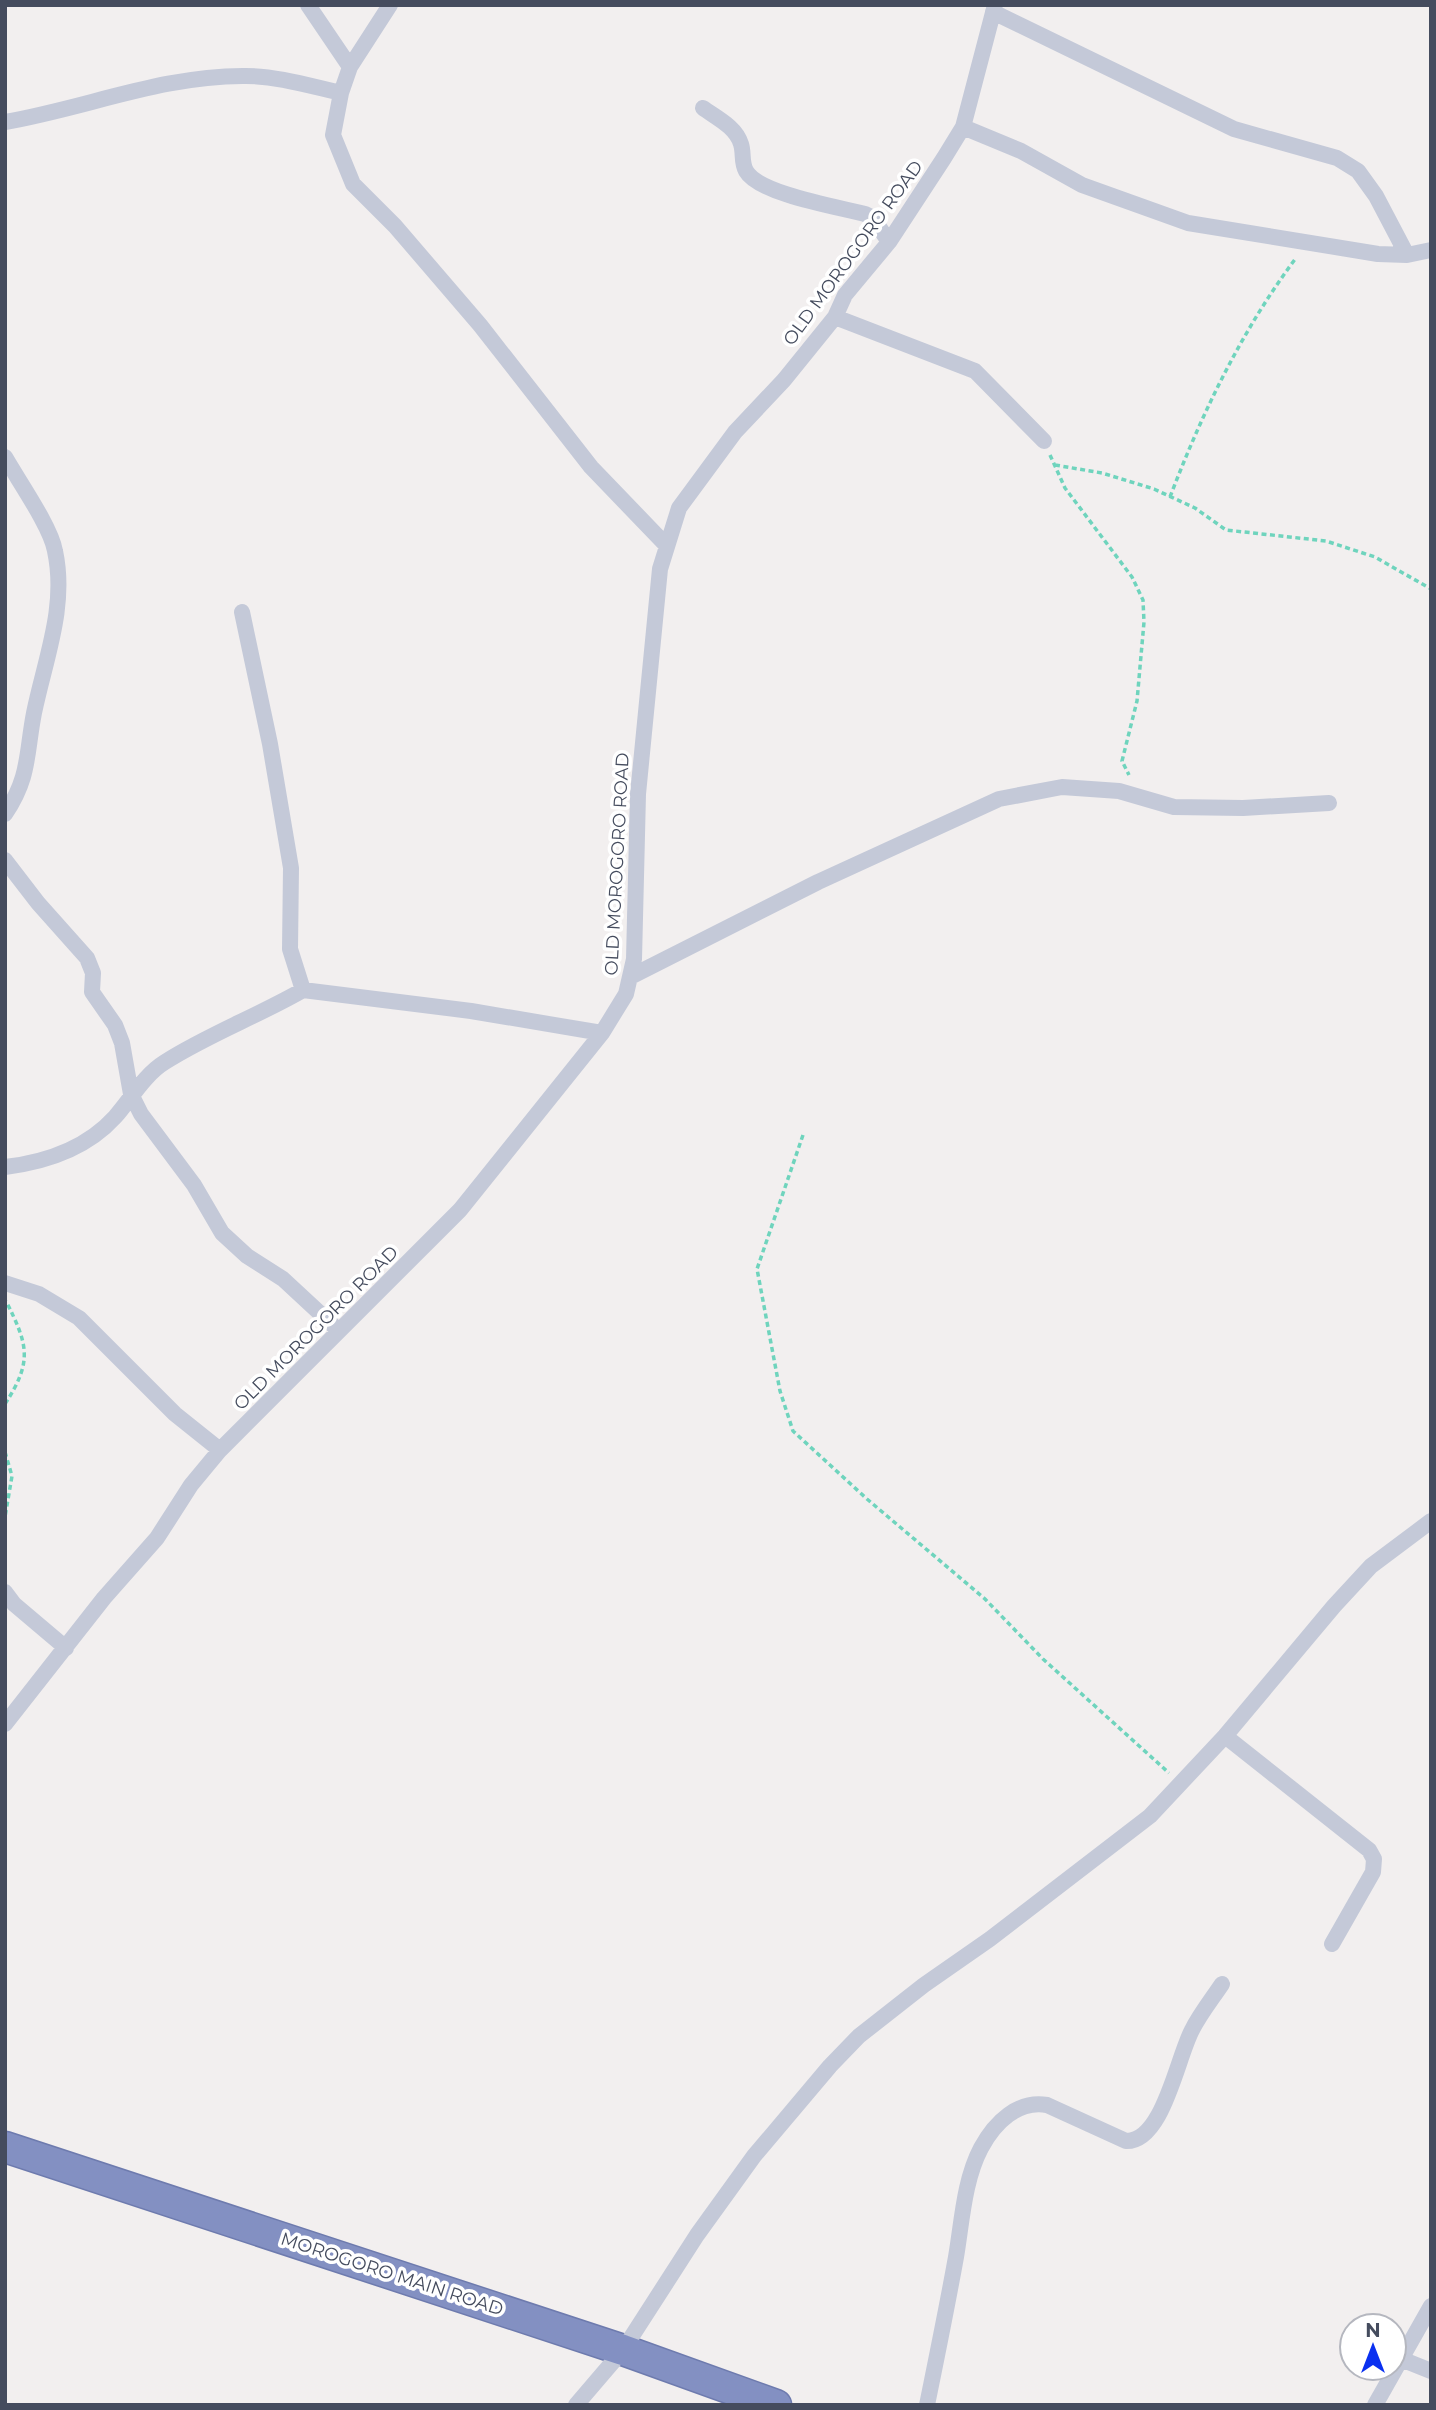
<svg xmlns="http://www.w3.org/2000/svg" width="1436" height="2410" font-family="Montserrat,sans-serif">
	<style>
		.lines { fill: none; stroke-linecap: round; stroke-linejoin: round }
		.highway-casing { stroke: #6e7bae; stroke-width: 33 }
		.path { stroke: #6fd4bd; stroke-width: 3.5; stroke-dasharray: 5 3.5; stroke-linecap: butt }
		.street { stroke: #c4c9d8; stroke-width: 16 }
		.highway { stroke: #8390c2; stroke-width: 30 }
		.labels { text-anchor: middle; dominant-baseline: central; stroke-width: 7; stroke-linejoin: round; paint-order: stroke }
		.street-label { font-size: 18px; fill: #454c5e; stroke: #fff }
	</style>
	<rect width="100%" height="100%" fill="#f2efef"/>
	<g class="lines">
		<!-- highway casing -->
		<g class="highway-casing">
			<path id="highway" d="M5,2147L623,2350L776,2405"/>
		</g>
		<!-- path -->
		<path class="path" d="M1050,455L1065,488L1132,577L1143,600L1144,622L1137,701L1122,761L1129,775
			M1055,465L1102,473L1154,489L1195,508L1226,530L1326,541L1375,557L1431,589
			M1170,497C1202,413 1242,330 1296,258
			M803,1135L757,1269L780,1391L793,1431L867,1499L985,1599L1043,1659L1169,1773
			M5,1404C33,1361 28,1345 6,1301
			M5,1452L12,1476L5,1517"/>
		<!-- street -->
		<path class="street" d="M308,5L350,67
			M993,12L1234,129L1337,158L1358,171L1376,196L1407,255
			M341,93L350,67L390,5
			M703,108C717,118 736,127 741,144C744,153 741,162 746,171C759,194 838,207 865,214L873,218L889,242
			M5,122C86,108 164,75 246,76C277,76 310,86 341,93L333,135L353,184L395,226L480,325L591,467L666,545
			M963,127L1021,151L1082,185L1188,223L1378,254L1407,255L1431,250
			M835,317L975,371L1044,441
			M5,457C18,480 51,527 55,551C67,607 45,659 34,713C26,754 30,777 5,814
			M242,612L270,744L291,868L290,949L303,990L471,1011L602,1033
			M5,860L38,903L87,958L93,973L92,992L115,1025L122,1043L131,1094L141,1114L194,1185L222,1233L247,1256L283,1279L338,1330
			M632,976L818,882L999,799L1062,787L1119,791L1174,807L1243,808L1329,803
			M5,1167C47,1162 86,1149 115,1117C131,1099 144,1075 165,1062C209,1034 258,1016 303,990
			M5,1283L39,1294L79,1318L175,1414L220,1450
			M5,1592L14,1604L66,1648
			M5,1724L104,1598L157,1538L191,1485L220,1450L460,1210L602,1033L626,994L634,959L638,794L660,569L679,508L735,432L784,380L835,317L845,295L889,242L944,158L963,127L995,5
			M1225,1736L1369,1850L1374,1859L1373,1872L1332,1944
			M1401,2359L1431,2371
			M576,2405L623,2350L697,2235L754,2156L830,2066L859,2036L924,1985L990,1939L1150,1816L1225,1736L1334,1606L1371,1566L1431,1521
			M927,2405C937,2356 947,2307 956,2257C962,2222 964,2180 981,2148C995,2122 1018,2100 1047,2105L1126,2141C1163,2142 1177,2058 1192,2030C1200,2014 1212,1999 1222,1984
			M1375,2405L1431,2306"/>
		<!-- highway -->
		<use href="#highway" class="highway"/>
	</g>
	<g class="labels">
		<!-- street labels -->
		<g class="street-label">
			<text transform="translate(853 253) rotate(-54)">OLD MOROGORO ROAD</text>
			<text transform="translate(617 864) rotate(-87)">OLD MOROGORO ROAD</text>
			<text transform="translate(316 1328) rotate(-45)">OLD MOROGORO ROAD</text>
			<text transform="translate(392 2274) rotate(18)">MOROGORO MAIN ROAD</text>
		</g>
	</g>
	<!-- border -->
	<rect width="1436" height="2410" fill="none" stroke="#454c5e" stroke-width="14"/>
	<!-- north arrow -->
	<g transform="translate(1373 2347)"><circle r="33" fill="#ffffff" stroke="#b5b7bf" stroke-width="2"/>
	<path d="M0-5L12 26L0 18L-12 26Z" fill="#0a30f0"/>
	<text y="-10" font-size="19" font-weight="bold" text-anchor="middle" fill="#454c5e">N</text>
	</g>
</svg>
